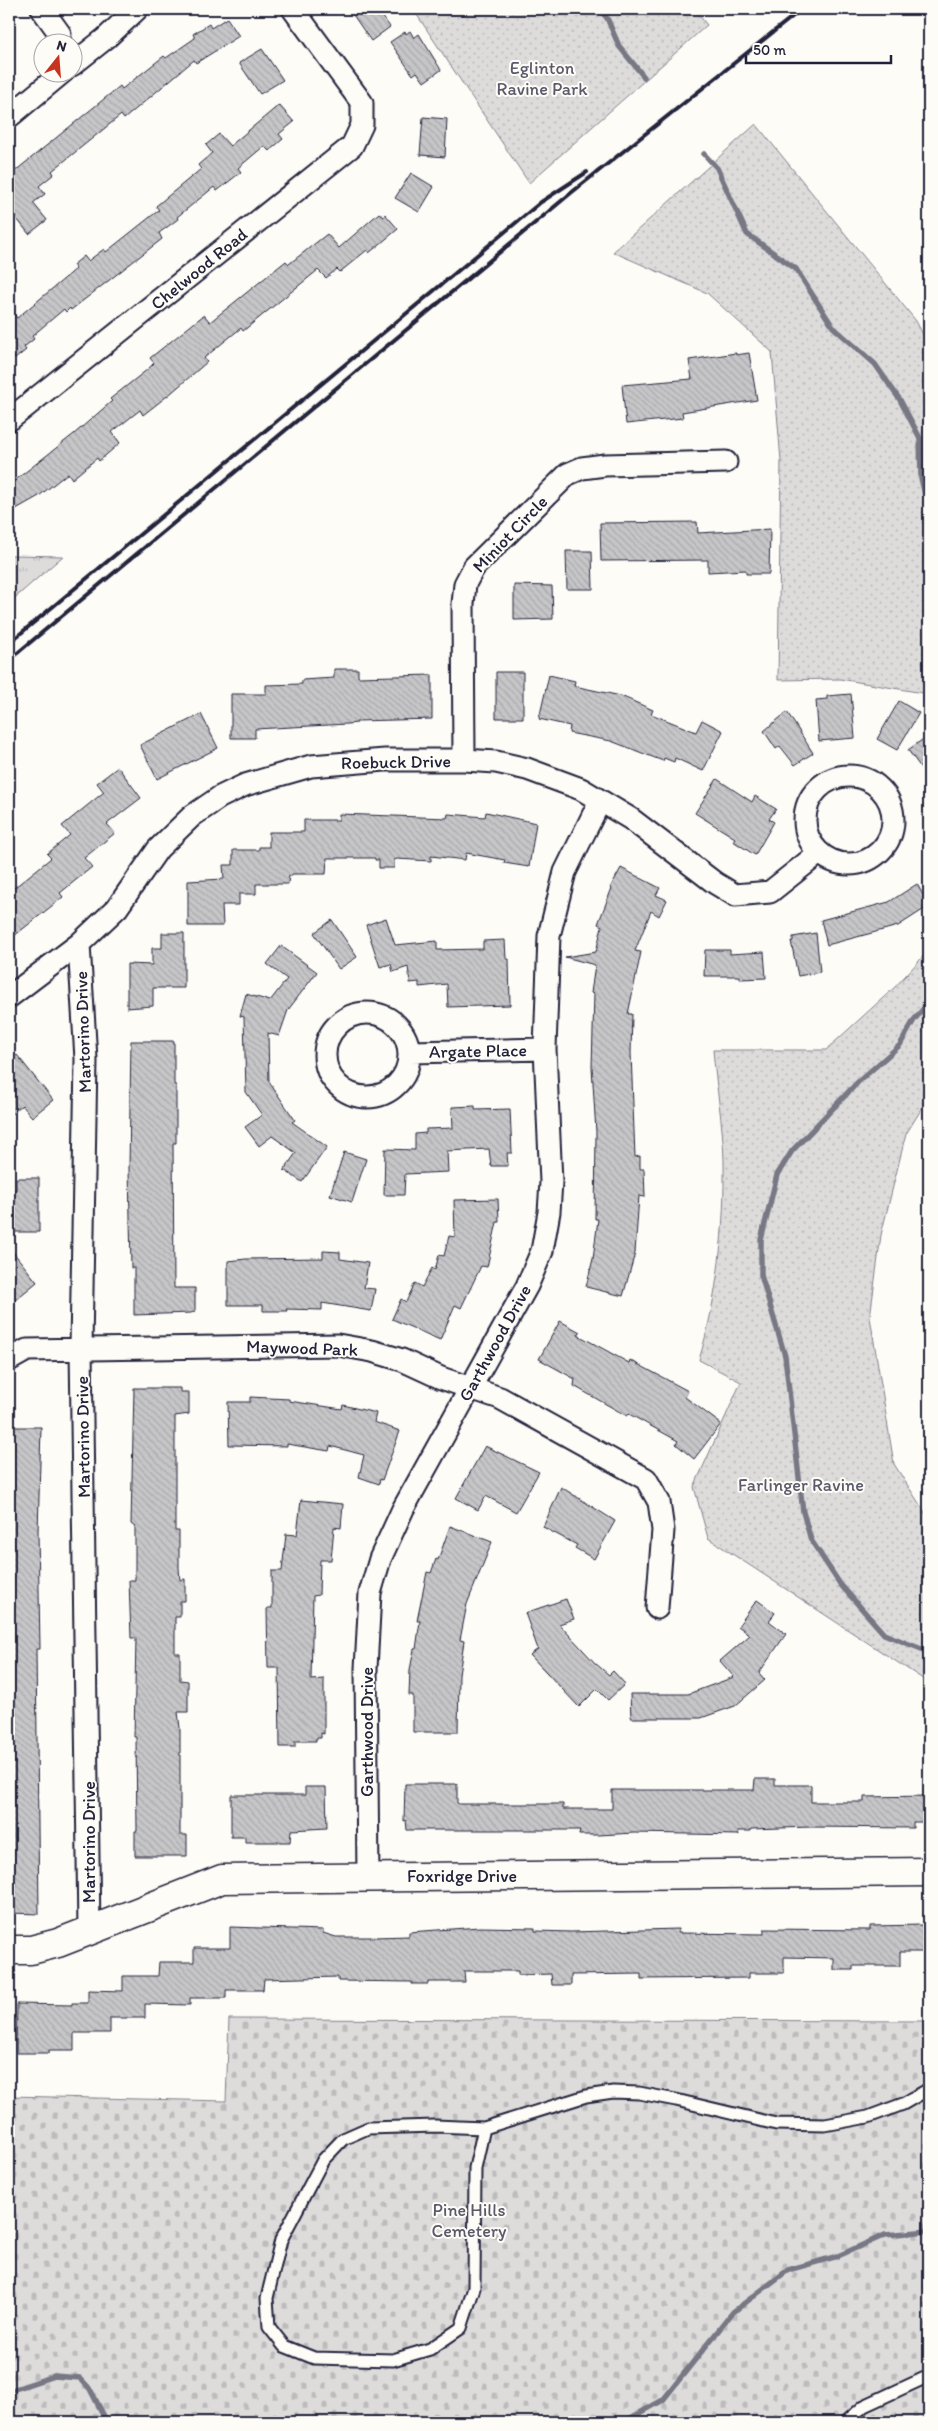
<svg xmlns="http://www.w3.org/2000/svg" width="938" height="2431" font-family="Itim,sans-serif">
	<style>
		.grass { fill: url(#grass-tufts); stroke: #807f8b }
		.cemetery { fill: url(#cemetery-stones); stroke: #807f8b }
		.park { fill: url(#park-dots); stroke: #807f8b }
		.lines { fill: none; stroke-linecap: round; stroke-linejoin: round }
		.stream { stroke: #787885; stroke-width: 5.5 }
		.building { fill: url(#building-back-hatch); stroke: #22223b }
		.service-casing { stroke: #22223b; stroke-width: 15 }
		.minor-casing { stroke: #22223b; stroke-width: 25 }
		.tertiary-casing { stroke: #22223b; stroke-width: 31 }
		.service { stroke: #fdfcf7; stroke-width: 11 }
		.minor { stroke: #fdfcf7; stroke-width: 21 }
		.tertiary { stroke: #fdfcf7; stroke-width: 28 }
		.rail { stroke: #22223b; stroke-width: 4 }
		.labels { text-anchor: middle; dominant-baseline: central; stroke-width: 4; stroke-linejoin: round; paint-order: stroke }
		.park-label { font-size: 18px; fill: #5a5a6b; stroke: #fdfcf7 }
		.street-label { font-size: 18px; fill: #22223b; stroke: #fdfcf7 }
	</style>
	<defs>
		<pattern id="grass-tufts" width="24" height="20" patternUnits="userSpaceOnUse" patternTransform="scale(1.25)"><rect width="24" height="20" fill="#dddcdb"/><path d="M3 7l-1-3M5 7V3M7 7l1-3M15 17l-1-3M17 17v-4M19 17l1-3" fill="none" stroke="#bdbcbd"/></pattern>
		<pattern id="cemetery-stones" width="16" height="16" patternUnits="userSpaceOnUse" patternTransform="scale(1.25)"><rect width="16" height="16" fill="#dddcdb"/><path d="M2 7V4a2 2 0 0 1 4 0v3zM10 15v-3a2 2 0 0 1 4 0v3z" fill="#bdbcbd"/></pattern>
		<pattern id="park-dots" width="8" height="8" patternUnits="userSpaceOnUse" patternTransform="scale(1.25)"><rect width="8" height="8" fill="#dddcdb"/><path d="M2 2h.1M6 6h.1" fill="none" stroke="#bdbcbd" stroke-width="1.8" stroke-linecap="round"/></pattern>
		<pattern id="building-back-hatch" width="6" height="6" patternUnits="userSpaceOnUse" patternTransform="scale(1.25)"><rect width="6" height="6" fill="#c6c6c8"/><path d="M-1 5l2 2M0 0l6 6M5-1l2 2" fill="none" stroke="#aaaaad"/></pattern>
	</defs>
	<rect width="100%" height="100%" fill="#fdfcf7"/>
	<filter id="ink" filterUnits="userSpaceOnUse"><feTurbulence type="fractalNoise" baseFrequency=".02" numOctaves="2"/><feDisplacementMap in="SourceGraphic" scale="10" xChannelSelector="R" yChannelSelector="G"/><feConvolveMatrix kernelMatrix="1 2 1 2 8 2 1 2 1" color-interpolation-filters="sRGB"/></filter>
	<g filter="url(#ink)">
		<!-- grass -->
		<path class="grass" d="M9,555L63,556L9,603Z"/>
		<!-- cemetery -->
		<path class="cemetery" d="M229,2019L929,2021V2422H9V2096L226,2101Z"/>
		<!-- park -->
		<path class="park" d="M413,9H694L707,25L529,183Z
			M756,124L916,321L929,346V694L840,679L778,680L781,461L772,352L707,293L613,252Z
			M929,950V1097L906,1134L881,1235L870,1317L894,1464L929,1519V1683L708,1538L694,1487L741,1382L699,1360C718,1297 725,1227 724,1160C723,1124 716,1086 713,1050H826L895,987Z"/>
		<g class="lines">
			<!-- stream -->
			<path class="stream" d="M599,9L607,18L619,46L644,77
				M704,154L717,168L747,234L796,269L833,327L875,364L900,400L920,438L921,478L929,511
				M929,1002L914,1020L900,1045L858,1082L792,1151L777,1175L761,1240V1275L785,1356L803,1512L811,1540L840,1584L884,1634L929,1652
				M9,2391L54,2376L80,2378L90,2389L107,2422
				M624,2422L663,2400L733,2312L788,2270L838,2256L885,2235L929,2231"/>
		</g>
		<!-- building -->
		<path class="building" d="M349,9H377L390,27L371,41Z
			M227,18L239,36L196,63L194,60L124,119L121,115L52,171L54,174L39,186L45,194L33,203L47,220L29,234L9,209V176L120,86L122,89L164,56L166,58L195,38L193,34L209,24L211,28Z
			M410,31L414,38L419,34L441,70L424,82L417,72L413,75L390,42L405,32L406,34Z
			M262,49L283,80L260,94L239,63Z
			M279,105L294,122L279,134L283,139L269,151L264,146L238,168L241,172L217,191L214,187L177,217L178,219L159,233L162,239L71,310L70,308L66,312L64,309L32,336L34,339L24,347L26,350L15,359L13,356L9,359V308L17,318L76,269L73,265L84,256L88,261L104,249L106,252L159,210L156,206L201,169L198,165L212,153L206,145L219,134L230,146Z
			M423,117L447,119L445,157L420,155Z
			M411,173L434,187L419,212L395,198Z
			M379,213L384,217L385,214L398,229L369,253L367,250L340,272L337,269L326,278L318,270L243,331L241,328L204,358L207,362L171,393L143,415L140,410L112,432L120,443L99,461L97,458L72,479L68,473L39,496L9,513V485L74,434L112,401L110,399L148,369L154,363L150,358L204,315L210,322L286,261L289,264L327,234L339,248Z
			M736,353V355L749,353L757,400L682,412L683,418L626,424L622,385L692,379L689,360Z
			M697,522L698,533L770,529L769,574H746V570L708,572V560L601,561L600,523Z
			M566,551H592L593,589H567Z
			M514,585L552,586L553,619L514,620Z
			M334,669H358V677L432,675V719L357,721V723L347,724L255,729V738H231V694H266V685L302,684V680L334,678Z
			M496,672H523V718H496Z
			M549,675L575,681L574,686L621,696L653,710L651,714L696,732L702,720L723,731L703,771L675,758L674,762L664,758L663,761L611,741L569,733L570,726L539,719Z
			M851,694L855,738L819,741L816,700L827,699V696Z
			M899,701L919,713L897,750L877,739Z
			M787,712L813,753L795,765L780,746L776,749L764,731Z
			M201,714L218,748L157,779L140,745Z
			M929,735V779L908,750Z
			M118,767L141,798L107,824L115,833L84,858L92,867L60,893L63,897L9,940V892L51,858L47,854L70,835L62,826L104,792L97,783Z
			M717,779L752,802L755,796L776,809L769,819L774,822L755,855L733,841L735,838L695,813Z
			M486,812L536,823L529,867L504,863L505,860L466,853L465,860L431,856V861L397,859L394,860V868H379V860H375V858H327L326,874H292V876H289L288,884H256V894H239V905H222L223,926H188V881L224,879L223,865H233V850H259V847H269V832H304V820H339V814L447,818L448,814L485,817Z
			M621,868L660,888L656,895L667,900L659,916L651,911L635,951L641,952L628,1014H632L631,1053L635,1157L640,1156V1169H644L645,1197L639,1196L635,1253L623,1296L586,1287L593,1259L598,1219H595L596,1132L592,1067L594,994L591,993L595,965L565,957L596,952L602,926L598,924L612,888H610Z
			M917,884L929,906L898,926L827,945L821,920L889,902Z
			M386,918L395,945L437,941V950L483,949V941L505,940L506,959H509L510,1005L448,1007L447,984L419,987V982L410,983L408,967L393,972L391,964L380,967L366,925Z
			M332,920L357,957L339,969L314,933Z
			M162,933H184V988H153V1006L127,1008V964L152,965V948H162Z
			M816,933L820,972L798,976L791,941H793V937Z
			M281,946L317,972L288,1010L279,1036L268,1033L269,1082L295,1120L292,1122L327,1147L302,1182L284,1170L296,1153L272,1136L259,1146L245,1127L262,1115L246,1092L244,1017L240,1016L246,994L270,1001L287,979L267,964Z
			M705,950H730V954L764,952L766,978L740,979V976H704Z
			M131,1041H174V1085H176V1143H173L174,1288H195V1311L191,1313L134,1315V1268H131L129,1168Z
			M17,1055L53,1100L32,1117L22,1105L9,1116V1062Z
			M475,1106V1110L510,1109L512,1153H507L508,1166H491L489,1149L447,1151L448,1172L405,1174L404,1195H384L385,1149L415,1150V1134L426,1133V1129L453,1128L452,1107Z
			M344,1152L366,1159L352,1202L330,1195Z
			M16,1178H39V1232H13V1190H16Z
			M498,1199L499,1222H497L487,1267L481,1266L461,1308L455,1305L440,1340L392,1319L401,1299L406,1302L415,1283L422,1287L432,1268L435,1270L439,1255L444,1256L449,1236L455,1237L454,1200Z
			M9,1247L37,1282L9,1305Z
			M323,1251L340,1252V1259L368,1263L364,1288L375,1289L371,1311L322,1303V1310L286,1309L287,1311H263V1305H228V1261L246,1259L323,1258Z
			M560,1321L580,1332L578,1335L629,1363L630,1360L688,1391L685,1397L721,1424L694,1459L676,1444L678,1441L629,1414L627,1416L574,1386L575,1379L539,1359Z
			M134,1388H180V1392H189V1414L175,1416V1531H179V1568L180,1580L185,1579V1601H180V1617H175V1653H180V1680L188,1681V1712H178L180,1728V1835H187V1856H135V1831H137L136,1737H134L136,1638H131L129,1580H135V1527L131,1524Z
			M250,1397L289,1399V1401L342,1409L343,1405L376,1413L374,1422L400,1431L382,1480L380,1479L379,1484L359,1477L364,1455L330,1446L329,1451L287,1444V1446L229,1445L228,1402H250Z
			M9,1427H41L38,1532L40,1649H36L39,1914L9,1913Z
			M485,1446L539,1472L516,1512L486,1496L478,1510L456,1498Z
			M561,1487L615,1521L594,1559L575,1548L577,1545L543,1527Z
			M301,1500L343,1504L341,1528L334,1527L331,1560H320L319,1595L313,1596L311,1680L324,1679V1734L321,1733V1738H316V1741H295V1747H280L279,1668H268L267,1608H272V1571H282L286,1534L297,1535Z
			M450,1526L492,1542L467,1604L460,1640L464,1641L459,1675L458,1732H413V1695H409L410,1670L414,1649H416L420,1621H417L427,1572L431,1573L436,1559L438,1560Z
			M566,1599L574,1619L559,1624L595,1663L609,1675L613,1671L625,1684L608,1700L597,1689L579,1707L530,1655L538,1649L525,1613Z
			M757,1600L775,1613L769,1621L786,1634L759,1673L765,1680L735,1706L701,1718H631L630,1694H688L734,1677L720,1661L750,1635L738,1626Z
			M755,1779H775V1785H811V1802H864V1797L929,1796V1822H913V1828L811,1827L751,1829V1831H738L739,1835L634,1833L599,1835H579L580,1830H407L406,1820L404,1821L405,1784H457V1803L459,1804H563V1809H612V1790H754Z
			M305,1787H326L327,1828L291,1830L290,1842H245V1837H231V1795H305Z
			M924,1925V1952H900V1966H853V1970H834V1958L784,1957V1973H749V1978L641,1979V1974L571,1975V1985H552L551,1974L518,1975V1971H464L465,1982H428V1984H412V1982L338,1981V1977L264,1979L263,1990H226V1998H190V2005L145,2004V2018H110V2033H74V2050H49V2053H16L17,2004L72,2005V2003H88V1990L123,1991V1976H158L159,1962H194V1948H230V1927L323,1930V1933L336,1937H374L409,1936V1932L480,1927L535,1928V1931L571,1932L678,1929V1933L764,1934V1929L870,1930V1926Z"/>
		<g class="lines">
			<!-- service casing -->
			<g class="service-casing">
				<path id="service" d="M484,2128L475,2168L474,2288L461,2328L430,2349L393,2360L314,2358L284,2346L269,2327L267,2298L281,2240L323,2160L343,2139L368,2128L435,2126L484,2128L586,2096L613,2092L639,2093L676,2100L776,2124L825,2125L868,2117L903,2104L929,2089
					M846,2422L864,2406L929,2376"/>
			</g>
			<!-- minor casing -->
			<g class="minor-casing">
				<path id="minor" d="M42,9L60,34L59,42
					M72,65L106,38L137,9
					M9,117L63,72
					M9,420L352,146L362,125V103L293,9
					M464,760L463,604L465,584L474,567L568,474L582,468L605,465L726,462
					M805 820a44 44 0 1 1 88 0a44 44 0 1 1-88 0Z
					M79,944L86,1059L81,1348L89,1930
					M9,997L79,944L117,908L158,849L192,816L220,797L245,785L311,766L385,760H464L496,762L527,769L581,789L631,819L715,883L735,895L770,892L819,853
					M325 1055a42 42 0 1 1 84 0a42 42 0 1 1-84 0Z
					M410,1052L545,1049
					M9,1360L27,1350L338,1345L372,1351L402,1360L441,1378L500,1398L646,1479L659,1502L663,1530L657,1608
					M368,1877L366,1669L370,1593L380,1559L403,1509L527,1286L542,1251L549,1212L551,1182L545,1049L549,936L565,872L600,801"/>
			</g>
			<!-- tertiary casing -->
			<g class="tertiary-casing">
				<path id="tertiary" d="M9,1950H31L58,1943L222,1879L929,1872"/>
			</g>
			<!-- service -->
			<use href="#service" class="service"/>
			<!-- minor -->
			<use href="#minor" class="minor"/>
			<!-- tertiary -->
			<use href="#tertiary" class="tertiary"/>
			<!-- rail -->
			<path class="rail" d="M9,643L512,226L541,202L587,172
				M9,660L571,193L802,9"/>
		</g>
	</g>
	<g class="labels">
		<!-- park labels -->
		<g class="park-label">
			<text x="542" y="68">Eglinton<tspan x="542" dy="21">Ravine Park</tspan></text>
			<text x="801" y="1485">Farlinger Ravine</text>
			<text x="469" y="2210">Pine Hills<tspan x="469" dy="21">Cemetery</tspan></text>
		</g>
		<!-- street labels -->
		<g class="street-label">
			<text transform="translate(199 269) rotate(-39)">Chelwood Road</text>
			<text transform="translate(510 534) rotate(-46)">Miniot Circle</text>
			<text transform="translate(396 762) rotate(-1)">Roebuck Drive</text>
			<text transform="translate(83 1032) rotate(-92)">Martorino Drive</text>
			<text transform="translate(478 1051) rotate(-1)">Argate Place</text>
			<text transform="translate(495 1343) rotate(-61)">Garthwood Drive</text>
			<text transform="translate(302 1348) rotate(2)">Maywood Park</text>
			<text transform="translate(83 1437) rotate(-91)">Martorino Drive</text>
			<text transform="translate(367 1732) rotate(-90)">Garthwood Drive</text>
			<text transform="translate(89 1842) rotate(-90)">Martorino Drive</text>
			<text x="462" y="1876">Foxridge Drive</text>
		</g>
	</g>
	<!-- margin -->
	<rect width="938" height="2431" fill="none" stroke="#fdfcf7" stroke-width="30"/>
	<rect x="15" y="15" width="908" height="2401" fill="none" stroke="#22223b" stroke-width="2" filter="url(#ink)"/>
	<!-- north arrow -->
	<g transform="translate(58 58) rotate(17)"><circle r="24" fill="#fdfcf7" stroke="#a5a5ac"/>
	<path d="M0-4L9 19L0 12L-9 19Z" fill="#c8321e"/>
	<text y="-8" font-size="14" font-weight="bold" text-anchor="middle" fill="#22223b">N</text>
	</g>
	<!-- scale -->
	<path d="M746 55v8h145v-8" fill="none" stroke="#22223b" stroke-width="2.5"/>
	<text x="753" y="55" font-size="15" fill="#22223b" stroke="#fdfcf7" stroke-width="4" paint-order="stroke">50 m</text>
</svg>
